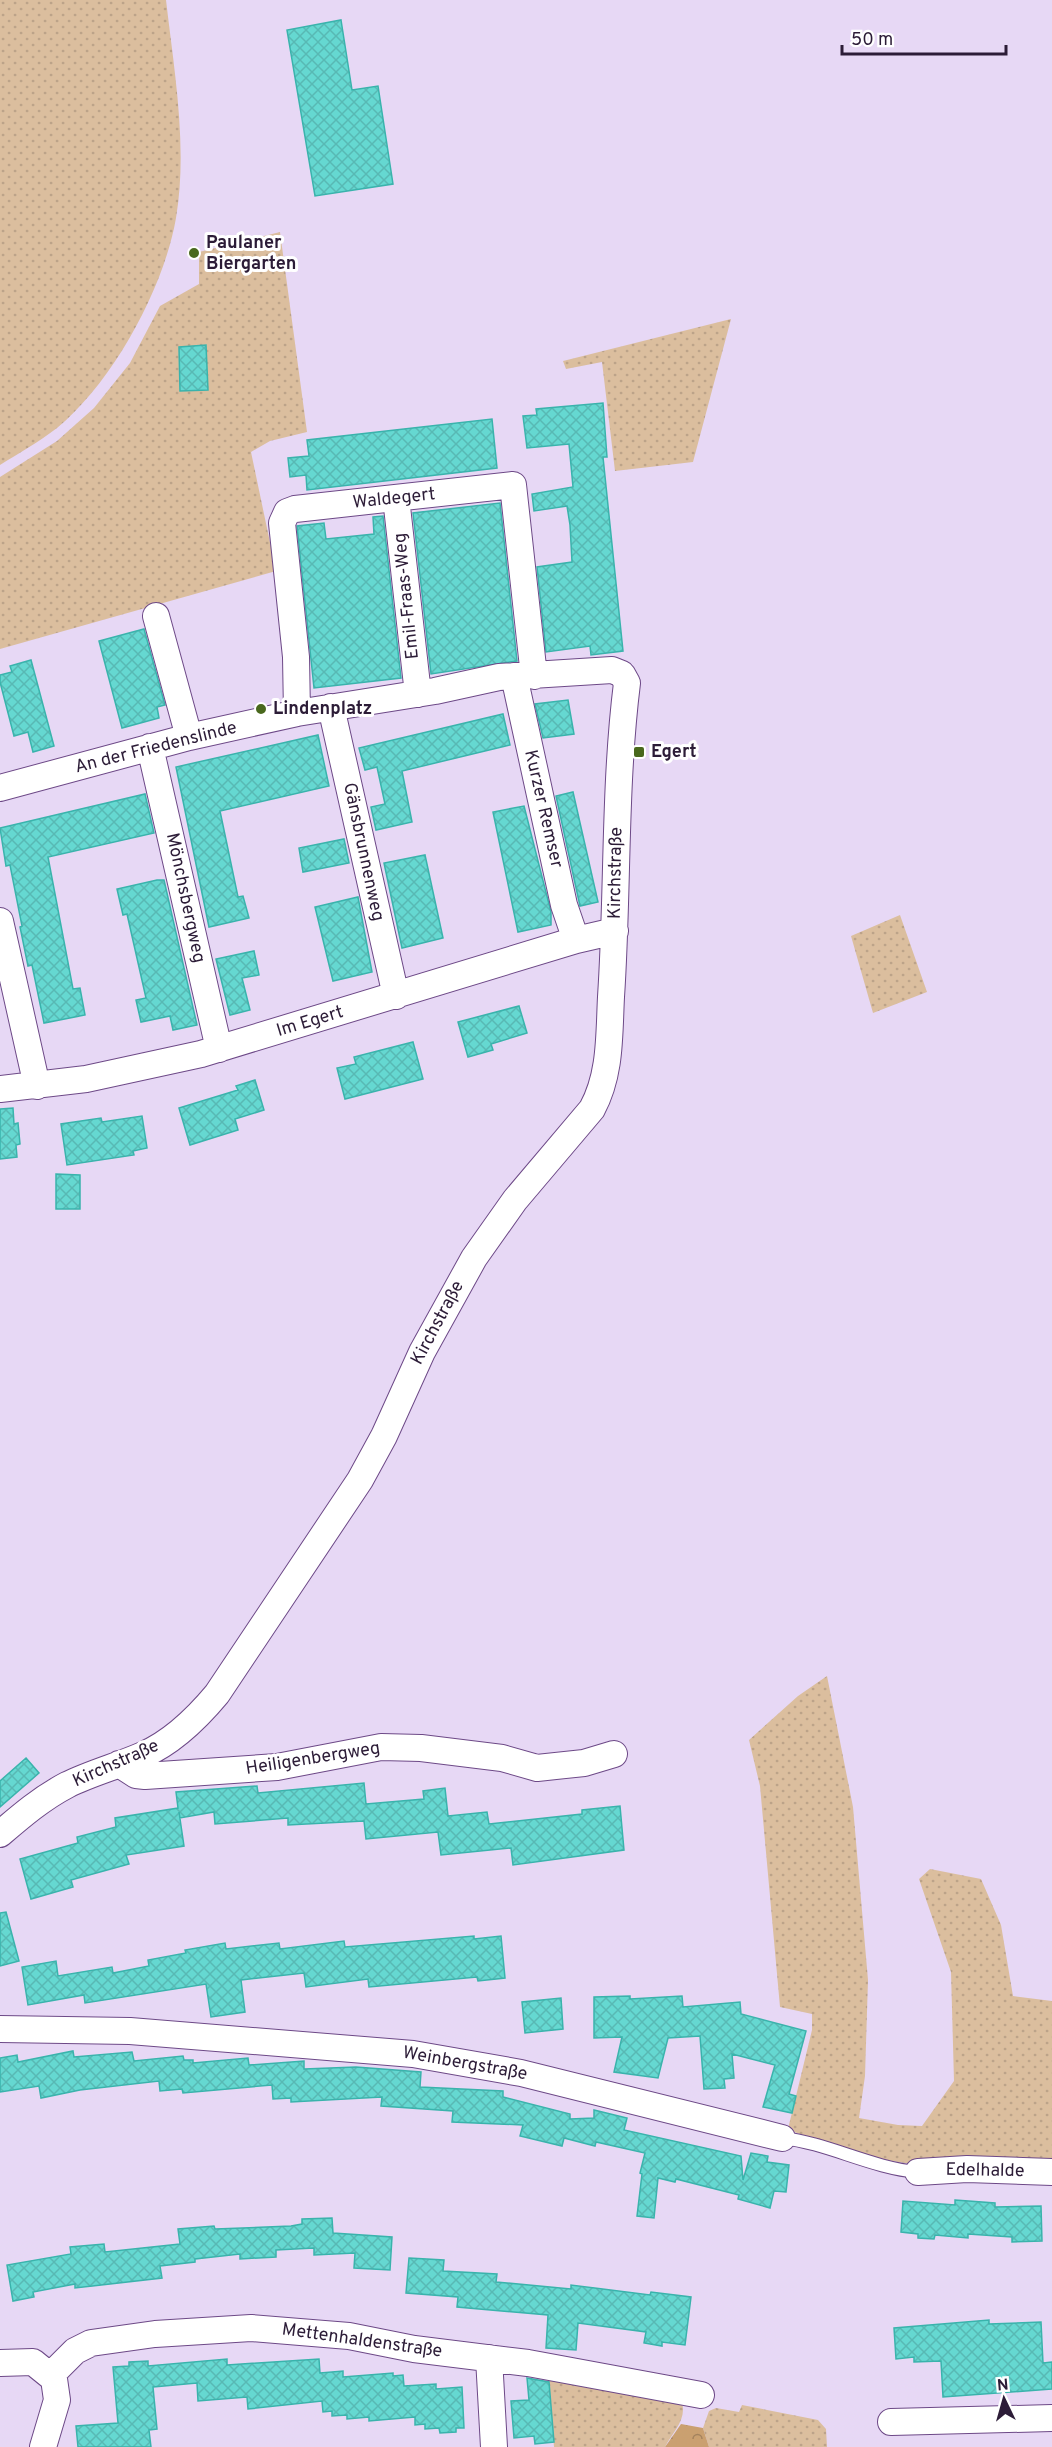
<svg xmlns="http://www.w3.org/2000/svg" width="1052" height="2447" font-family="Overpass,sans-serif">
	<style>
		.grass { fill: url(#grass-dots) }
		.forest { fill: url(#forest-crowns) }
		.building { fill: url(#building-cross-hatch); stroke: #3ab3ac; stroke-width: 1.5 }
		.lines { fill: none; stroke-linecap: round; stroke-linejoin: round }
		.lane-casing { stroke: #6d4987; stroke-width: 14 }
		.street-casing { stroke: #6d4987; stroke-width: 28 }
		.lane { stroke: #fff; stroke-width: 12 }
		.street { stroke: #fff; stroke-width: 26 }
		.poi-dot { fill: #49681d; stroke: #fff; stroke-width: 2 }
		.labels { text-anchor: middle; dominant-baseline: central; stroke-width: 6; stroke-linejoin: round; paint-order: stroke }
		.poi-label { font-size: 18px; font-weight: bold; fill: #2c1c37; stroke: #fff; text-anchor: start }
		.street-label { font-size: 18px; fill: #2c1c37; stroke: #fff }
	</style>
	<defs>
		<pattern id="grass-dots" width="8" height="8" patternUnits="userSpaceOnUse" patternTransform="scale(1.5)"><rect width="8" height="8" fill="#dbbe9e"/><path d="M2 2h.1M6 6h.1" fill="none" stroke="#bca389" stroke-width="1.8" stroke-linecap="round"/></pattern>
		<pattern id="forest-crowns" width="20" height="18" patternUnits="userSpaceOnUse" patternTransform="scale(1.5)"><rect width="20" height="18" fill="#caa070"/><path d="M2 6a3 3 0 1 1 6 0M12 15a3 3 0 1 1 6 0" fill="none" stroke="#a4825d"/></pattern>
		<pattern id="building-cross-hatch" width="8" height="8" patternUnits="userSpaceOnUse" patternTransform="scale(1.5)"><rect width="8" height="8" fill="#65d8d1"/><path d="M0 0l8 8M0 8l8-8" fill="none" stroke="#58b9b4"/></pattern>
	</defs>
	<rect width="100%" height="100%" fill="#e7d8f5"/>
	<!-- grass -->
	<path class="grass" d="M0,0H166C174,70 188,147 176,218C164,288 113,382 57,428C39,442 19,453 0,465Z
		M280,232L307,432L270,441L251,452L276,571L0,649V477L57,441L94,408L130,363L160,306L199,284V252Z
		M731,319L693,462L615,471L602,362L566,369L563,361Z
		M900,915L927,992L873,1013L851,936Z
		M827,1676L853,1807L868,1980L865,2076L859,2118L898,2125L922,2126L954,2081L951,1972L919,1879L930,1869L981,1879L1001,1925L1013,1996L1052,2001V2162C1009,2163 965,2168 922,2165C878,2161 829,2148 788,2129L812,2030V2014L780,2007L760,1786L749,1740L798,1696Z
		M548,2375L682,2403C687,2420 672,2433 665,2447H554Z
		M742,2405L818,2420L826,2429L827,2447H709L703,2428L709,2411L716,2408L739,2412Z"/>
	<!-- forest -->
	<path class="forest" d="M681,2424L703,2428L709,2447H665Z"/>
	<!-- building -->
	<path class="building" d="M341,20L352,90L378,86L393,184L315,196L287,30Z
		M206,345L208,390L180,391L179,347Z
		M603,403L607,457H603L623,651L591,655L590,646L546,652L537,567L572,562L570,525L567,506L534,511L532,494L573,487L569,444L527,448L523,416L537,415L536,409Z
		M492,419L497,468L307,490L306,475L290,477L288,458L309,456L307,440Z
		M500,503L517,661L431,674L413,513Z
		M383,516L401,678L314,688L297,526L324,523L326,539L374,534L373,517Z
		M144,629L165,705L157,707L159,718L122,728L99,641Z
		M31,660L54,746L33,752L28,732L14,736L0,682V675L12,672L10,666Z
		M568,700L574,734L543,738L535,704Z
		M503,714L510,745L402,771L412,822L376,830L371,807L385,804L377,767L365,770L359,748Z
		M318,735L329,786L220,811L238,897L243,896L249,918L209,927L176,767Z
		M573,792L598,902L580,906L556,796Z
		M145,794L154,833L48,857L73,989L80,988L85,1015L44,1023L32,965L28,966L20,927L22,926L10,865L6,866L0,828Z
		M524,806L551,912V925L518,932L493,812Z
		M344,839L349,863L303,872L299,848Z
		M425,855L443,938L402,948L384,863Z
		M157,880H164L197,1025L173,1030L170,1016L141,1022L136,1000L146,998L127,914L123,915L117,889Z
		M358,897L372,972L333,981L315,907Z
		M254,951L259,975L242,978L250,1010L230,1015L216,959Z
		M519,1006L527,1033L491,1044L493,1050L468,1057L458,1022Z
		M413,1042L423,1079L345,1099L337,1068L356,1064L354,1057Z
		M255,1080L264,1110L235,1119L238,1130L190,1145L179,1108L238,1090L236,1086Z
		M13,1108L14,1124L18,1123L20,1144L16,1145L17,1157L0,1159V1109Z
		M142,1116L147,1148L133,1151L134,1155L67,1165L61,1124L101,1118L102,1122Z
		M56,1174L80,1175V1209H56Z
		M26,1758L39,1773L0,1807V1781Z
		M364,1783L366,1804L424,1799L423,1791L445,1788L448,1816L487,1812L489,1824L582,1814V1810L620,1806L624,1850L513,1865L511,1848L441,1855L438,1832L366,1839L364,1821L288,1825V1818L215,1824L214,1812L180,1818L179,1812L184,1846L126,1855L129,1864L71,1880L73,1887L31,1899L20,1859L78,1843L77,1837L116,1827L115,1818L178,1808L176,1792L257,1786L258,1793Z
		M6,1912L19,1961L0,1966V1913Z
		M474,1936V1939L501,1936L505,1978L478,1981L477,1977L369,1987L368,1979L306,1987L304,1973L241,1980L245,2012L211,2017L206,1984L85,2003L84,1995L28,2005L22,1967L56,1961L58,1976L112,1967L113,1973L149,1966L148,1960L186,1953L185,1950L225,1943L226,1949L279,1943L280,1949L344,1941L345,1947Z
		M630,1996V1999L682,1996L683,2007L740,2002L741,2014L806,2031L789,2094L796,2096L792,2113L763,2107L775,2065L732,2054L734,2078L724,2079L725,2088L704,2089L700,2036L668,2038L658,2078L614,2072L622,2037L594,2038V1997Z
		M561,1998L563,2029L525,2033L522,2002Z
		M73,2051L74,2057L132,2052L134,2061L183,2056L184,2060H193V2063L248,2058L249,2065L304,2061V2069L356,2067L421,2072L420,2087L503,2091V2097L570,2114V2119L594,2118V2110L627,2118L624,2130L741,2156L743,2180L751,2153L768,2156L767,2162L789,2165L786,2192L774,2191L770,2208L738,2199L739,2195L676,2179L675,2182L658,2178L654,2218L637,2216L642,2174L640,2173L645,2153L596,2142L595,2146L564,2138L562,2146L520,2136L523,2125L452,2122L453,2111L381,2106L382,2097L291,2102V2098L273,2099L272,2085L183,2093L182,2089L160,2091L159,2081L80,2090L41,2098L39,2086L0,2092V2058L17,2055L18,2062Z
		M955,2200L995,2203V2207L1041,2206L1042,2241L1012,2242V2237L968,2234V2238L935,2235L934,2239L918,2238V2234L901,2232L903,2201L955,2205Z
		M332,2218L333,2233L392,2237L390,2270L354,2268L355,2253L314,2255V2248L276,2250V2257L240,2259V2254L195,2259V2262L160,2266L162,2278L75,2288V2284L33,2292L34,2297L13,2301L7,2265L71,2254L70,2247L104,2244L105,2252L180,2244L178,2229L214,2226L215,2229L291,2226L302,2224V2219Z
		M409,2258L444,2260L443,2271L497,2274L496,2282L571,2289V2285L650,2295L651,2292L691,2297L685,2345L662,2342V2346L644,2343L646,2332L578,2323L576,2350L546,2348L548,2315L457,2307L458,2297L406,2293Z
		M989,2320V2324L1041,2322L1043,2363L1052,2362V2389L943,2397L941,2361L914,2362V2357L896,2359L894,2328Z
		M227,2359V2365L319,2359L320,2373L343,2371V2377L393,2373V2376L403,2375L404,2386L436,2384V2389L462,2387L464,2428H456V2432L440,2433L439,2428L425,2429V2424L415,2425V2417L369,2421V2417L347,2419V2415L332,2416V2411L323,2412L322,2401L248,2409L247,2397L198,2401L197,2383L153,2387L157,2429L149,2430L151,2447H78L76,2426L118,2423L113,2367L129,2366V2362L148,2361V2366Z
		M527,2378L549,2382L554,2442L535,2444L534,2436L514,2438L511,2401L529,2400Z"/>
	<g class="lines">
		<!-- lane casing -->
		<g class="lane-casing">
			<path id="lane" d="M782,2138C828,2143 871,2168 918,2172"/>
		</g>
		<!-- street casing -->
		<g class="street-casing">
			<path id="street" d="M396,498L418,694
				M156,616L189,737
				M514,676L564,905L576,940
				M331,707L396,996
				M297,713L296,657L282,523L287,512L295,509L513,485L534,676
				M150,747L219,1049
				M0,788L189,737L297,713L435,691L499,677L612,670L622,674L627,683C614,787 618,892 611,997C609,1035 611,1074 592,1109L515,1200L474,1258L422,1352L384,1436L360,1480L217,1694C197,1718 173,1742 143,1755C118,1766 91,1773 67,1785C42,1798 21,1816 0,1834
				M0,921L37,1086
				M0,1089L86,1079L201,1054L576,940L615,931
				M119,1764L136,1775L145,1776L277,1767L381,1747L421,1748L502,1758L537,1768L584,1763L614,1754
				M0,2029L130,2031L413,2054L521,2073L782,2138
				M918,2172L967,2169L1052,2172
				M489,2358L494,2447
				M0,2363L33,2362L54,2379L57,2400L43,2447
				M51,2375L75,2351L91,2343L155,2334L251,2328L349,2336L414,2349L528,2363L701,2395
				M891,2422L1052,2418"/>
		</g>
		<!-- lane -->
		<use href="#lane" class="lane"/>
		<!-- street -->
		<use href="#street" class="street"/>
	</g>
	<!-- markers -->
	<g class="poi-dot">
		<circle cx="194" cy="253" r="6"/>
		<circle cx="261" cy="709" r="6"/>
		<rect x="633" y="746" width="12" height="12" rx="3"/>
	</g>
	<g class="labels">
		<!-- poi labels -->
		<g class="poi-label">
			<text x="206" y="243">Paulaner<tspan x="206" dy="21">Biergarten</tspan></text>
			<text x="273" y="709">Lindenplatz</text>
			<text x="651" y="752">Egert</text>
		</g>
		<!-- street labels -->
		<g class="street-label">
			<text transform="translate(394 499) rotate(-6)">Waldegert</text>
			<text transform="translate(407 596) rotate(-96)">Emil-Fraas-Weg</text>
			<text transform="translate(156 748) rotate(-14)">An der Friedenslinde</text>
			<text transform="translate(543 809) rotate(77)">Kurzer Remser</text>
			<text transform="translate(363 852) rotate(78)">Gänsbrunnenweg</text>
			<text transform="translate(616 873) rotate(-89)">Kirchstraße</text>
			<text transform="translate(185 898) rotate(78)">Mönchsbergweg</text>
			<text transform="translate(310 1022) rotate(-17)">Im Egert</text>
			<text transform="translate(438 1323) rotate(-62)">Kirchstraße</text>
			<text transform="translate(313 1759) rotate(-9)">Heiligenbergweg</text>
			<text transform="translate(116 1764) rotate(-24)">Kirchstraße</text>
			<text transform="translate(465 2064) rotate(10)">Weinbergstraße</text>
			<text transform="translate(985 2171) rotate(1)">Edelhalde</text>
			<text transform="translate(362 2341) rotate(8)">Mettenhaldenstraße</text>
		</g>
	</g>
	<!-- north arrow -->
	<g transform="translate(1004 2399) rotate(355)" stroke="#ffffff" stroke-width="4.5" paint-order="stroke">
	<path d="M0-4.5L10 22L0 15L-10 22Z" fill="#2c1c37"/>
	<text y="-9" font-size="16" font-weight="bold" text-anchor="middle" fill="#2c1c37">N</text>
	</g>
	<!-- scale -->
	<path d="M842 45v9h164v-9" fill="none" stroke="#2c1c37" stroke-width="3"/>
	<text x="851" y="45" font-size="18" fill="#2c1c37" stroke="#ffffff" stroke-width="4.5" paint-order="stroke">50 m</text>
</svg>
